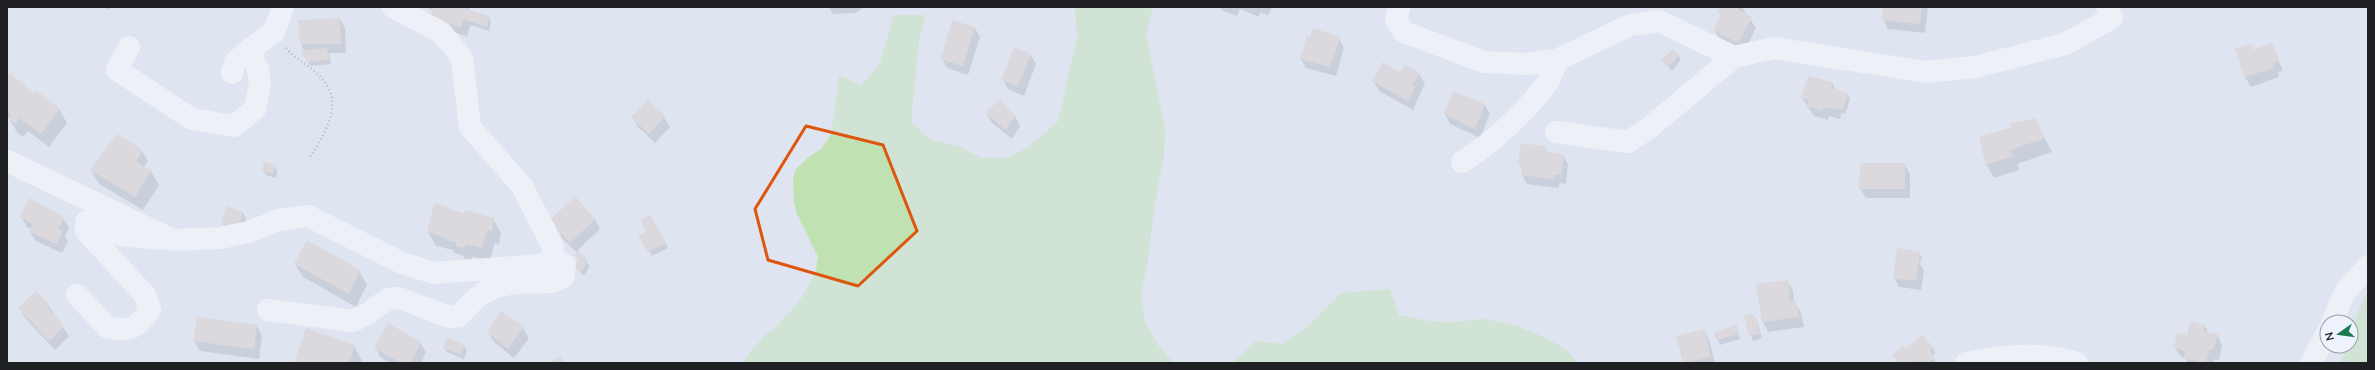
<svg xmlns="http://www.w3.org/2000/svg" width="2375" height="370" font-family="'Nunito Sans',sans-serif">
	<style>
		.green { fill: #c0e1b2 }
		.shadow { fill: #0003 }
		.building { fill: #d7cac5 }
		.lines { fill: none; stroke-linecap: round; stroke-linejoin: round }
		.path { stroke: #7d8188; stroke-width: 2.5; stroke-dasharray: 1 3; stroke-linecap: butt }
		.minor { stroke: #fff; stroke-width: 22 }
		.marked { fill: none; stroke: #de560d; stroke-width: 3; stroke-linejoin: round }
	</style>
	<rect width="100%" height="100%" fill="#dfe5f0"/>
	<!-- green -->
	<path class="green" d="M1075,7H1153L1146,35L1165,128L1164,155L1154,210L1147,266L1141,294L1145,321L1158,345L1174,363H741L764,336L774,329L798,303L815,275L818,257L797,214L794,203L793,179L796,169L810,156L821,149L831,135L839,75L861,85L879,65L894,15H925L919,42L911,122L931,140L958,146L982,158H1007L1031,145L1058,121L1077,38Z
		M1390,289L1399,315C1417,319 1436,323 1454,322C1463,322 1473,319 1482,319C1509,321 1563,339 1578,363H1232L1256,341L1282,344L1304,330L1341,293Z
		M2368,290V363H2340L2348,346H2351C2351,327 2359,307 2368,290Z"/>
	<!-- shadow -->
	<path class="shadow" d="M103,7H110L109,10Z
		M426,7H468L471,12L489,17L491,22L489,31L470,25L467,36L437,28L433,11Z
		M829,7H865L855,13L833,14Z
		M1220,7H1272L1268,15L1260,12L1259,17L1240,9L1237,16L1221,10Z
		M1721,7H1742L1756,28L1744,52L1720,39L1714,30L1721,16L1719,12Z
		M1884,7H1928L1925,33L1888,29L1883,19Z
		M340,19L345,28L346,53H329L331,64L310,66L301,44L299,21Z
		M975,28L980,37L968,75L947,68L942,58Z
		M1339,38L1344,48L1336,76L1306,68L1301,59L1310,39Z
		M2272,44L2283,71L2278,72L2279,77L2251,87L2245,77L2236,49L2251,45L2254,51Z
		M1030,54L1036,64L1024,96L1008,89L1003,80Z
		M1678,55L1681,60L1672,71L1663,61Z
		M1400,73L1419,74L1425,83L1413,110L1379,91L1373,81Z
		M7,79L59,109L67,123L49,147L28,131L23,137L17,132L7,115Z
		M1832,83L1837,91L1848,94L1850,99L1845,114L1841,113L1840,119L1829,116L1828,120L1814,116L1802,98Z
		M648,101L664,117L670,127L655,143L638,127L633,117Z
		M1485,105L1490,114L1480,138L1450,124L1445,114Z
		M986,113L1015,116L1020,126L1012,139L992,123Z
		M2035,119L2052,152L2017,164L2020,170L1994,178L1986,164L2012,128Z
		M118,135L142,151L148,161L144,167L151,171L159,185L143,210L99,184L91,170Z
		M1544,147L1547,152L1563,155L1568,164L1566,184L1560,183L1558,188L1527,184L1522,175L1523,170L1519,164Z
		M1904,164L1910,174V198H1866L1860,189Z
		M274,165L277,170L276,178L266,175L264,171Z
		M227,207L243,213L246,218L241,234L225,228L222,223Z
		M449,208L451,211L493,219L501,233L499,244L495,243L490,261L472,257V261L465,259L462,255L454,253L453,250L436,246L428,232Z
		M650,216L668,248L652,256L640,236L647,232Z
		M21,217L63,218L69,228L65,236L68,241L62,253L36,241L30,232L31,229L27,227Z
		M553,219H595L600,229L577,251L590,266L584,276L575,266L579,261L575,255L577,253L562,238Z
		M1919,253L1922,257L1920,264L1924,270L1921,290L1899,287L1894,278Z
		M295,264L359,271L367,285L356,307L303,277Z
		M1787,281L1793,290L1794,303L1801,312L1804,327L1768,332L1763,322L1760,306Z
		M49,306L69,336L55,350L25,318L19,308Z
		M501,312L523,328L529,338L514,358L494,342L488,332Z
		M1752,314L1758,323L1762,338L1753,341L1745,316Z
		M198,318L257,326L262,336L259,359L200,351L194,341Z
		M1736,325L1740,339L1720,345L1715,333Z
		M2205,326L2209,333L2217,335L2222,345L2219,360L2214,359L2213,363H2188L2186,359L2181,357L2175,348L2187,336Z
		M1704,330L1709,340L1715,363H1684L1677,337Z
		M420,342L426,352L421,363H391L381,358L376,348Z
		M354,346L362,360L361,363H295Z
		M464,346L467,351L464,359L447,352L444,348Z
		M1933,348L1935,353L1930,362L1934,358L1935,363H1898L1894,355L1905,350Z"/>
	<!-- building -->
	<path class="building" d="M433,7H467L466,9L489,16L487,27L463,19L461,27L430,18Z
		M1720,7H1739L1738,9L1752,17L1738,43L1713,30L1721,14L1717,12Z
		M1883,7H1922L1920,24L1882,20Z
		M340,18L341,44H300L298,20Z
		M952,20L975,27L963,66L941,59Z
		M1313,28L1340,37L1330,67L1300,59L1307,36L1310,38Z
		M2272,43L2278,61L2273,63L2274,68L2244,77L2235,48L2251,44L2253,50Z
		M1014,47L1031,54L1018,86L1001,80Z
		M327,48L329,60L307,62L300,50Z
		M1672,49L1679,55L1668,67L1661,61Z
		M1383,62L1400,72L1405,65L1420,73L1412,86L1415,87L1408,101L1372,81Z
		M10,73L34,93L36,90L60,109L41,134L19,118L15,124L8,118L11,114L7,112V77Z
		M1808,76L1833,82L1831,88L1848,93L1843,110L1823,107V111L1807,106L1809,100L1801,98Z
		M1453,91L1485,104L1475,129L1444,114Z
		M1000,99L1015,116L1006,130L985,113Z
		M648,100L665,116L649,134L631,117Z
		M2036,118L2045,138L2010,150L2013,156L1985,165L1979,136L2011,128L2010,124Z
		M117,134L143,150L136,162L151,171L135,197L90,170Z
		M1521,143L1545,146L1544,151L1564,154L1561,175L1555,174L1553,179L1521,175L1523,165H1518Z
		M264,162L275,165L273,174L262,171Z
		M1860,163H1905V189H1859Z
		M575,196L595,219L570,243L555,228L557,226L551,219Z
		M29,198L64,217L58,229L63,231L57,244L29,232L33,224L20,217Z
		M434,203L450,207L449,209L464,213L465,210L494,218L492,231L487,230L482,248L465,244V248L456,246V242L446,240L447,238L427,232Z
		M226,206L243,212L238,230L221,223Z
		M650,215L666,242L648,252L638,236L646,232L640,220Z
		M307,240L360,270L349,294L294,264Z
		M1897,248L1920,252L1916,281L1893,278Z
		M578,250L588,260L581,272L573,266L579,260L574,255Z
		M1788,280L1790,302L1796,301L1799,317L1762,322L1756,284Z
		M36,291L50,305L48,308L64,326L49,341L18,308Z
		M501,311L524,327L508,349L487,332Z
		M1752,313L1753,317H1756L1760,334L1749,336L1744,315Z
		M197,317L257,325L254,349L193,341Z
		M2190,321L2205,325L2204,331L2218,334L2213,350H2209L2206,363L2184,358L2185,351L2174,348L2177,333L2187,335Z
		M388,323L421,342L411,363H402L374,348Z
		M1737,324L1738,334L1716,340L1714,333Z
		M306,328L355,345L349,363H294Z
		M1704,329L1711,357L1683,363L1676,336Z
		M1922,335L1934,348L1930,350L1934,357L1927,363L1922,361L1900,363L1892,355L1903,346L1905,349Z
		M447,337L465,345L461,355L443,348Z
		M560,356L564,363H549L554,360Z"/>
	<g class="lines">
		<!-- path -->
		<path class="path" d="M286,48C294,58 303,62 313,70C348,98 328,128 309,159"/>
		<!-- minor -->
		<path class="minor" d="M1399,7L1396,20L1404,32L1484,62L1526,64L1557,60L1630,25L1659,21L1734,57L1774,48L1926,72L1975,67L2065,44L2112,18L2107,7
			M129,47L117,70L192,119L234,126L255,109L260,84L258,69L249,50L274,32L283,7
			M232,73L235,62L249,50
			M1556,132L1628,142L1649,128L1734,57
			M7,161L173,240L220,238L249,232L279,220L308,216L402,263L434,273L542,265L553,258V247L522,186L470,127L462,58L442,33L393,7
			M1462,162C1490,145 1528,110 1547,83C1552,76 1554,68 1557,60
			M77,295L108,328C131,331 136,329 150,310L145,295L86,231V222L121,235L162,239
			M268,310L353,321L367,314L388,299L399,298L449,317L459,316C482,288 498,283 534,282C546,282 553,284 563,277L565,265L553,258
			M2332,322L2345,292L2368,266
			M1966,363C2001,356 2042,351 2077,363
			M2311,363L2327,333"/>
	</g>
	<!-- marked area -->
	<path d="M0 0H2375V370H0ZM806,126L883,145L917,231L858,286L768,260L755,209Z" fill="#dfe5f0" fill-opacity=".55" fill-rule="evenodd"/>
	<path class="marked" d="M806,126L883,145L917,231L858,286L768,260L755,209Z"/>
	<!-- border -->
	<rect width="2375" height="370" fill="none" stroke="#1e2024" stroke-width="16"/>
	<!-- north arrow -->
	<g transform="translate(2339 334) rotate(256)"><circle r="19" fill="#edf2fd" stroke="#9a9ea6"/>
	<path d="M0-3L7 15L0 10L-7 15Z" fill="#19794f"/>
	<text y="-6" font-size="11" font-weight="bold" text-anchor="middle" fill="#1e2024">N</text>
	</g>
</svg>
